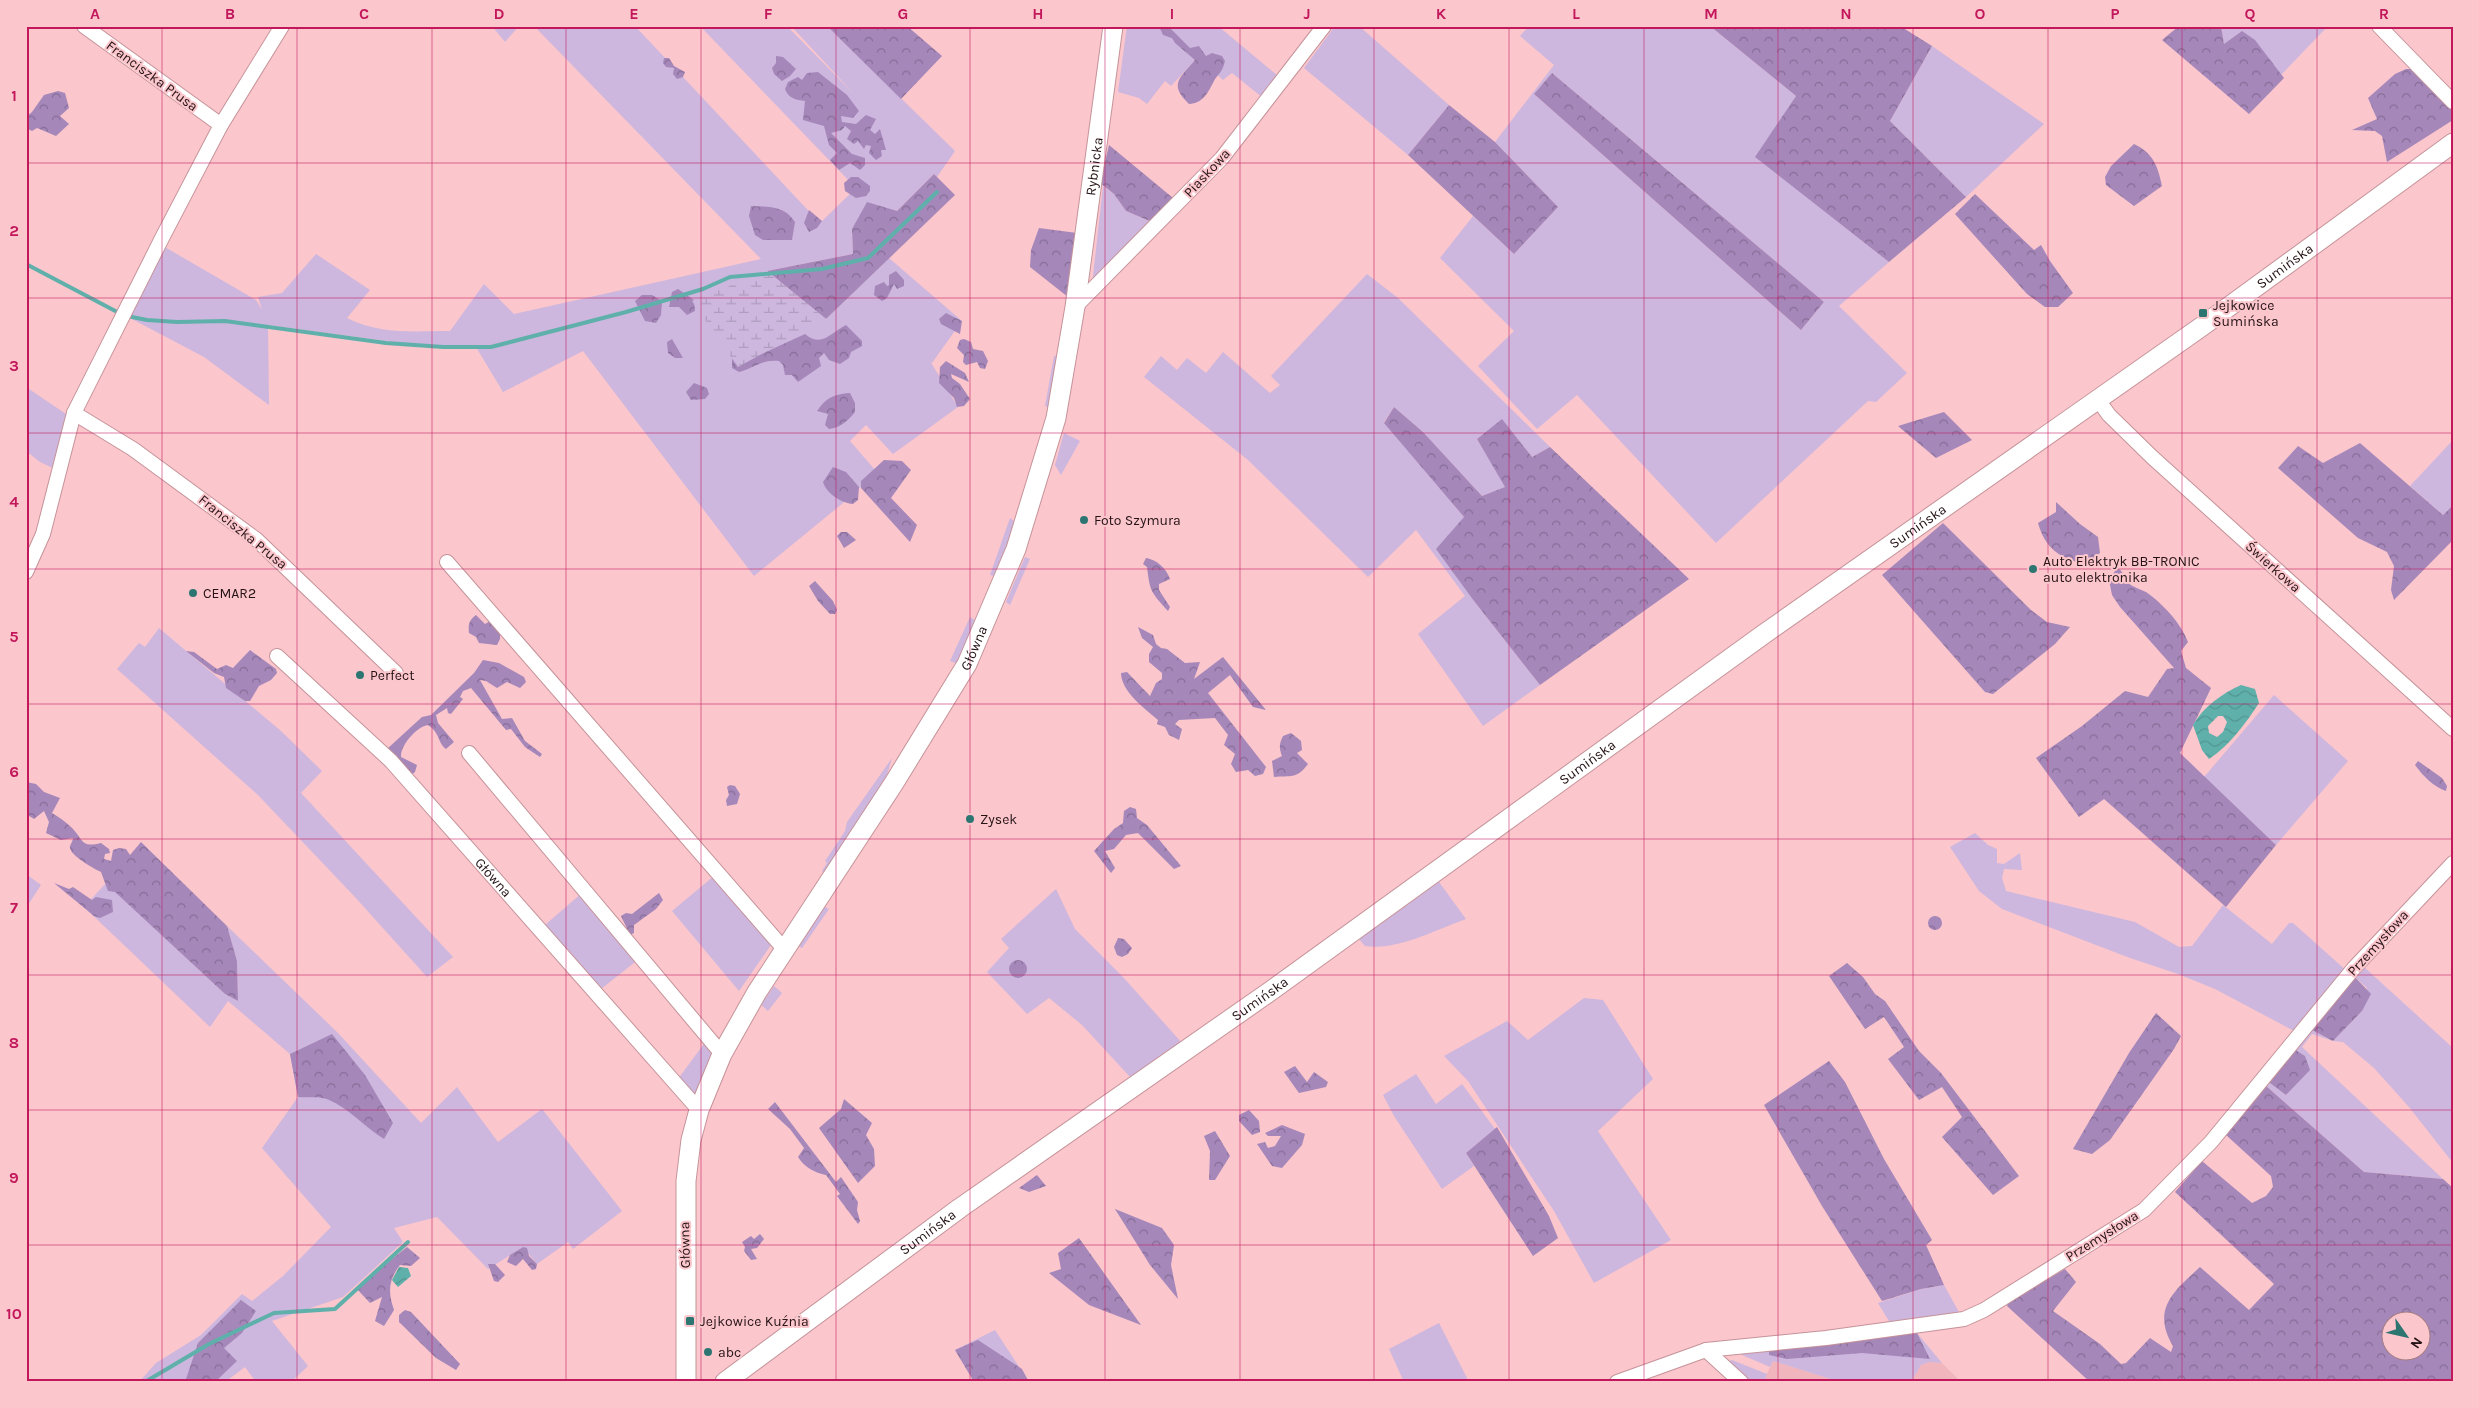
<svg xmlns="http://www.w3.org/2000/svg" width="2479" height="1408" font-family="Karla,sans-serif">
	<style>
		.built { fill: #f0b5bd }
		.green { fill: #cdb7de; fill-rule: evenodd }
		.forest { fill: url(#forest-crowns); fill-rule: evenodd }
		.wetland { fill: url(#wetland-marsh) }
		.water { fill: url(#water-waves); fill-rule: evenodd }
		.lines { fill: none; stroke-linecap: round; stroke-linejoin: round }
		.stream { stroke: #5fb0ab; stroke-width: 4 }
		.street-casing { stroke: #c59399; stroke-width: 16 }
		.secondary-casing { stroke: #c59399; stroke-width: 21 }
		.street { stroke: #fff; stroke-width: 14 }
		.secondary { stroke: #fff; stroke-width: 19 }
		.grid { fill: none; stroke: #c2185b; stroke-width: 1; stroke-opacity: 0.55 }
		.poi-dot { fill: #2c7571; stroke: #fbc6cc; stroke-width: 2 }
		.labels { text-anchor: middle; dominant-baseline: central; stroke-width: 4; stroke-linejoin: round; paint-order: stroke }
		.street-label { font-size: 14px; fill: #241215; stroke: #fbc6cc }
		.poi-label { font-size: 14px; fill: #241215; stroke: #fbc6cc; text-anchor: start }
		.neatline { fill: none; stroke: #c2185b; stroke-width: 2 }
		.grid-label { font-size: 16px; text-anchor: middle; font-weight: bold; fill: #c2185b }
	</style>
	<defs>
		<pattern id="forest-crowns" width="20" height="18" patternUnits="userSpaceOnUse" patternTransform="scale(1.25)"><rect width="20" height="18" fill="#a587ba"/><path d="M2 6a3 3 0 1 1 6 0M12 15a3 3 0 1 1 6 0" fill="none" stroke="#866d96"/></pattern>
		<pattern id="wetland-marsh" width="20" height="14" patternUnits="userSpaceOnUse" patternTransform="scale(1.25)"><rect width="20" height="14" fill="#cdb7de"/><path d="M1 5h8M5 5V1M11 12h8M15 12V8" fill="none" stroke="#b09cbe"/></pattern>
		<pattern id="water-waves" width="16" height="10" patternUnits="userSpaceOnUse" patternTransform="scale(1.25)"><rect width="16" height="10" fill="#5fb0ab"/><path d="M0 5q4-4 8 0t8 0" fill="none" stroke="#529692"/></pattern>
	</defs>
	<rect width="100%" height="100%" fill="#fbc6cc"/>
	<!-- built -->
	<path class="built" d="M1773,1361L1840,1382H1766L1764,1380Z
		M1929,1362L1942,1363L1961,1382H1911L1921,1365Z"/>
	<!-- green -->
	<path class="green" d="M492,26H519L505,42Z
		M534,26H635L820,223L856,188L700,26H787L855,95L791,26H827L955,151L937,177L934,174L897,211L852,229L853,254L767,271L826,319L889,258L962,321L932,363L930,361L958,407L893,454L866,425L850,441L876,471L854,494L754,576L583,351L503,392L476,347L409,344L268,325L269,405L204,357L128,317L163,246L256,300L262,310L258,297L282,293L316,254L370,290L347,318C381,335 413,331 450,331L484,284L514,314L761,259Z
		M1127,26H1218L1278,76L1263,98L1232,73L1223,80L1198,57L1171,86L1165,81L1147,104L1139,98L1118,92Z
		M1335,26H1359L1449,105L1408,155L1304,68Z
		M1529,26H1710L1796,96L1756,157L1889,262L1839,306L1907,373L1876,402L1868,401L1716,543L1577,395L1537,429L1478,366L1514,331L1440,258L1473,216L1514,254L1558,207L1495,142L1554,65L1520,36ZM1552,73L1824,302L1801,330L1534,94Z
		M2221,26H2328L2281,75L2224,45Z
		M1932,46L2044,124L1966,197L1890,121Z
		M1103,186L1114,194L1126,211L1152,222L1092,285Z
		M1367,274L1398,298L1550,447L1532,457L1502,420L1477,439L1506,487L1482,496L1423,432L1394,407L1384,422L1464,517L1474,601L1540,685L1483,726L1418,634L1465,596L1416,530L1368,577L1248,460L1144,377L1161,356L1177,370L1187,358L1206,373L1223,352L1270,393L1280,385L1271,376Z
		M1061,355L1051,409L1045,406L1054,356Z
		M26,387L66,414L55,469L40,462L26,451Z
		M1064,433L1080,441L1061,475L1055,465Z
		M2453,440V505L2443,515L2410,486Z
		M1010,518L1018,524L998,577L990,575Z
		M1025,557L1030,559L1010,605L1006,602Z
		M970,617L979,623L958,664L950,661Z
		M159,628L281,731L322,771L301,793L453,957L427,977L354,896L258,795L117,669L139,643L145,647Z
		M2274,695L2348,761L2276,845L2204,777Z
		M892,758L885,782L826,874L822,871L827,863L825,861L845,831L847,822Z
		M1975,833L1988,845L1997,849V863L2004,864L2020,853L2022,870L2004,869L2002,878L2006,891L2135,922L2179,947L2192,946L2223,905L2272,944L2289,923H2293L2348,972L2298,1033L2215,989L2178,974L2130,958L2002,909L1979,891L1950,847Z
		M26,874L41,885L26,908Z
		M714,876L771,945L739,991L672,911Z
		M1439,882L1466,919C1435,930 1397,951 1365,946L1359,939Z
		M106,883L225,994L238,1001L237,962L227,926L338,1033L421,1123L457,1087L498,1142L542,1109L622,1211L573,1249L568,1242L537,1264L523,1247L488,1269L437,1217L394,1228L403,1242L343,1297L272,1321L308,1366L291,1382H256L245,1367L225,1382H139L156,1363L201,1335L242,1294L252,1301L283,1276L331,1227L262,1148L298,1097L290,1054L228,1001L210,1027L84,907Z
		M1056,889L1075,929L1123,977L1182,1043L1131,1078L1082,1025L1049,998L1027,1014L987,972L1009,948L1001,939Z
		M582,893L639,959L601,989L545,925Z
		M825,907L829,909L802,948L798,946Z
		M2364,967L2453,1048V1163L2409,1107L2374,1068L2343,1042L2333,1041L2312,1034L2302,1047L2443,1179L2364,1172L2265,1085L2266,1080L2287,1095L2294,1049L2310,1029L2333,1041L2362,1011L2367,988L2353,975Z
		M774,986L782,993L768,1011L761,1005Z
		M1584,998L1603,1000L1653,1079L1598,1131L1671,1240L1594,1283L1554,1211L1468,1081L1444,1056L1507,1021L1528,1040Z
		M706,1041L713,1052L695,1095L678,1079Z
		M1416,1074L1436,1104L1462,1084L1495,1129L1466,1153L1474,1166L1442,1189L1394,1116L1383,1095Z
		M1944,1285L1960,1314L1892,1326L1878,1303L1921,1289Z
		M1439,1323L1469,1382H1404L1389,1349Z
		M995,1330L1029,1382H975L955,1350Z
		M1917,1333L1942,1363L1929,1362L1921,1365L1911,1382H1840L1773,1361L1770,1367L1735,1352Z
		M1732,1360L1767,1374L1765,1380L1766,1382H1748L1727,1362Z"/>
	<!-- forest -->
	<path class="forest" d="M827,26H907L942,56L901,99Z
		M1159,26H1168L1190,48L1199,46L1206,56L1212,53L1222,56L1225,61C1222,74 1217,74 1213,83C1207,94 1203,103 1189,104C1168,84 1180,78 1195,60L1175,43L1172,38L1163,35Z
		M1710,26H1900L1932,46L1890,121L1966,197L1889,262L1755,157L1796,96Z
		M2179,26H2221L2224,44L2242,31L2255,40L2284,78L2249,114L2162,40Z
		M776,56L783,57L796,69L790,76L782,81L774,74L772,68L776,63Z
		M664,58H669L674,66L685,72L683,77L677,79L673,74L674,68L666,67L663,63Z
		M2406,69H2414L2453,107V120L2387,162L2382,136L2375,131L2352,130L2377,119L2368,98L2395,74Z
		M818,72L847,95L859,111L853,118L841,116L842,122L856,124L866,115L876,119L870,130L875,134L880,129L886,150H881L882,156L876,160L869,153L871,146L866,145L864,149L858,141L854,144L847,139L851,131L845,126L842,130L831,133L852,154L865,158V165L860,170L850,163L839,170L830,160L837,153L829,145L824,126L803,120L805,101C796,100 788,98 785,89L788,82L798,77L802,80L807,73Z
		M1552,73L1824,302L1801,330L1534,94Z
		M58,91L65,93L69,108L60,116L69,124L56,136L37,128L32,131L26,128V117L32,112L44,95Z
		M1449,105L1495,142L1558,207L1514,254L1408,155Z
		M2134,144C2153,153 2158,166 2162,186L2134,206L2106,185L2105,177L2111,166Z
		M1109,145L1173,198L1152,222L1126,211L1114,194L1100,183Z
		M934,174L955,195L826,319L767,271L853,254L852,229L867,202L897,211Z
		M851,177H858L870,186V191L866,196L856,198L845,191L844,183Z
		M1975,194L2034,250L2041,245L2050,261L2073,293L2058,307H2045L2027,294L1955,214Z
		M751,206C769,207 784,205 795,222L792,240H763L755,235L749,216Z
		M809,210L822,221L817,228L809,232L804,223Z
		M1039,228L1077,233L1068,297L1030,267L1031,250Z
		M896,271L904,280V286L897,289L894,284L887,298L882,301L874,295L875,286L884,282L887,286L889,285V275Z
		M678,289L694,300L695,311L687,315L679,307H669L672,292Z
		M642,295H652L662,301L661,315L656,323L645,321L635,301Z
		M946,313L962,321L960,334L941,324L939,319Z
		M846,325L862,341V346L851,352L849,358L840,364L829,360L824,353L819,358L821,366L798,382L792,375H785L783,365L779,361C762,359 754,368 739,372L732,368V359L761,344L768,351L805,334C822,348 830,333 846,325Z
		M672,339L683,358H675L668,353L667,342Z
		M964,339L971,342L973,349L983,351L988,361L985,369L980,368L977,362L966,365L963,362L964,355L957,348L960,340Z
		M946,361L965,373L969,382L951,374L952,378L960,384L970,399L964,406L957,407L954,398L939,383L940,367Z
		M694,383L707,388L709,394L705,399L691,400L686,392Z
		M850,393L855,403V412C848,421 840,428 829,429L825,425L828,414L817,411C826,398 834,394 850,393Z
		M1394,407L1423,432L1482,496L1505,487L1477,439L1502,419L1532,457L1550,447L1689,579L1540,685L1474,601L1436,549L1464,517L1384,423Z
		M1944,412L1972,440L1936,458L1898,426Z
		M2360,443L2443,515L2453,505V540L2394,600L2391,590L2394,566L2387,552L2358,538L2278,468L2298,446L2323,463Z
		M884,460L902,461L911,470L891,498L917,525L910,542L861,488V481Z
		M833,467L846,472L859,487L858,500L853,504C841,503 826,493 823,482Z
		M2056,502L2080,524L2098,537L2100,553L2085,564C2060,559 2045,548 2038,523L2056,512Z
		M1943,523L2031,610L2047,622L2070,627L2055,644L1993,694L1985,692L1882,575Z
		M841,532H847L856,540L844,548L837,536Z
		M1146,558C1157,560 1166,568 1170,579L1159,584V590L1170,607L1168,611C1151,592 1150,592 1147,567L1143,564Z
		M2117,568C2125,572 2123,578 2128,583C2133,587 2140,589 2146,592C2162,603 2181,623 2188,642L2181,651L2186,668L2211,688L2180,753L2276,845L2226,907L2104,799L2079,817L2036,758L2082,726L2125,691L2148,697L2167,669L2174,668L2120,607L2112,595L2109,580Z
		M815,581L833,601L837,610L835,614H830L818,601L809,586Z
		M476,615L485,624L492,620L500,630V639L497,645L479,643L476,637L469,633C468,625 469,620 476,615Z
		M1138,627L1153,635L1156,644L1161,648L1167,649L1185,663L1200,662L1194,679L1223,657L1266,710L1253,707L1230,675L1208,693L1266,767L1263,774L1255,776L1248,770L1236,772L1231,764L1235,754L1224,745L1228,735L1215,718L1179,720L1175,724L1182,729L1179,740L1169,735L1165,727L1157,724L1158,720C1145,709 1121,691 1121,673L1127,672L1150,696L1156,683L1162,679V673L1149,662V654L1153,647L1142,638Z
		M250,650L276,669L277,673L271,680L259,686L250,701H245L226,688L224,677L214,673L186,651L194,652L217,669L226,665L233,668Z
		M483,660L499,663L524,677L526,682L520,688L507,682L497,688L486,681L480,680L502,719L512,718L525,741L542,754L540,757L525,747L511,729L506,730L471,688L463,691L460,697L463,699L451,714L448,713L447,708L436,715L438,723L454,742L446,749C437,742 441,734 428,725C417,726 400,746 401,757L417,765L415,772L410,776L387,749L422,717L431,715L474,673Z
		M1291,733L1301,741L1302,750L1297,753L1308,764C1296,780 1291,775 1274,777L1272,761L1282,756C1279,748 1279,744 1283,736Z
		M2418,761L2442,778L2447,786L2446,791C2434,787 2423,776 2415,765Z
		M26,782L36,784L44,792L60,798L52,813C59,817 66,822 72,828C84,840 80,848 101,843L109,849L110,853L105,854L104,859L111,861L113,850L119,848L126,849L130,855L141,842L227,926L237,961L238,1001L225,994L115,892L108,891L101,872C95,869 68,855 70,846C71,843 73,841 73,838L61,840L46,833L49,822L44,811L34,819L26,814Z
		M730,785L735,786L740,794L737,804L727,806L726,800L729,795L727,787Z
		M1130,807L1136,809L1137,818L1147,825L1181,866L1174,869L1138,833L1126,835L1114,849L1105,851L1115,868L1111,873L1094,851L1114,829L1123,823L1124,811Z
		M54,883L69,889L73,887L92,900L96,897L112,900L113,912L100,918L94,916Z
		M659,893L663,900L656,909L634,925V933L630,935L621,916L626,913L632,914Z
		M1928 923a7 7 0 1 1 14 0a7 7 0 1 1-14 0Z
		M1118,938L1124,939L1132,948L1128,954L1122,957L1117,955L1114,947Z
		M1009 969a9 9 0 1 1 18 0a9 9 0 1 1-18 0Z
		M1847,963L1863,977L1875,994L1885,1001L1919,1051L1941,1073L2019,1176L1993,1195L1942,1137L1962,1117L1942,1087L1919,1100L1888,1059L1904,1047L1884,1017L1865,1029L1829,976Z
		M2353,975L2371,994L2362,1011L2333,1041L2310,1029Z
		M2156,1013L2181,1036L2174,1049L2110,1140L2092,1154L2073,1149L2129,1053Z
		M332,1034L365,1075L393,1123L384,1139C366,1128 347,1107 329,1100C321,1096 307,1098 298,1097L290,1054Z
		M2294,1049L2305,1056L2310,1070L2286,1095L2266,1080Z
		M1829,1061L1845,1082L1884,1159L1932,1240L1926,1245L1944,1285L1921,1289L1882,1301L1822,1206L1764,1105Z
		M1295,1066L1307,1082L1314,1072L1328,1082L1326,1087L1299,1093L1284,1072Z
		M2265,1085L2364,1172L2443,1179L2453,1188V1382H2090L2007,1306L2009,1302L2065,1269L2076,1282L2053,1311L2100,1344L2121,1364L2126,1363L2150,1338L2171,1352L2173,1346C2151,1309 2174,1291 2200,1267L2249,1310L2274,1284L2175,1192L2202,1161L2252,1203L2266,1196L2273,1187L2271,1176L2226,1135ZM2392,1320H2422V1350H2392Z
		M844,1099L872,1123L866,1135L874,1149L875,1166L858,1183L819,1128L841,1109Z
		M775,1102L836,1182L841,1177L858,1202L857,1210L860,1221L858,1224L837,1196L840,1194L826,1175C815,1173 804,1167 798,1157L804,1148L790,1129L768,1109Z
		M1249,1110L1259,1121L1260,1132L1252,1135L1239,1121V1115Z
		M1282,1125L1305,1134L1302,1145L1282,1168L1272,1166L1257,1144L1265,1142L1268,1148L1275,1146L1281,1136H1268L1265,1133Z
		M1497,1127L1549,1216L1558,1238L1533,1256L1466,1153Z
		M1215,1131L1230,1156L1215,1180H1209L1210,1151L1204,1136Z
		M1037,1175L1046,1186L1029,1192L1019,1188Z
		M1115,1209L1162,1228L1174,1245L1171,1265L1178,1299L1150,1265Z
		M760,1234L764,1239L757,1248L751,1249L757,1259L751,1260L744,1251L745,1247L742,1242L751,1236L754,1239Z
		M1079,1238L1141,1325L1089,1305L1049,1273L1061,1269L1058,1253Z
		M407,1247L420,1258L411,1266L400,1265C388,1280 388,1293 394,1310L384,1326L375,1321L382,1297L370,1303L356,1288Z
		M523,1247L527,1248L529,1256L537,1264L536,1269L532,1270L523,1259L516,1266L507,1262L510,1255Z
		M488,1264H495L505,1275L498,1282L494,1281Z
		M241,1300L256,1311L242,1333L224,1348L237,1361L215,1382H187L186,1379L198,1343Z
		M405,1310L411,1312L460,1364L456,1370L436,1358L399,1322V1315Z
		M1917,1333L1930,1359L1862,1353L1787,1359L1769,1355V1348Z
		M978,1340L1022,1369L1029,1382H974L955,1350Z"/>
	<!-- wetland -->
	<path class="wetland" d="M767,271L826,319L738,367L692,301Z"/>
	<!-- water -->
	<path class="water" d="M2241,685L2255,689L2259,703C2246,723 2230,745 2209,759L2202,750L2193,725C2203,707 2223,693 2241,685ZM2218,716H2223L2227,722L2223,732L2217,737L2209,733L2208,726Z
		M399,1267L408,1268L411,1276L398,1287L392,1280Z"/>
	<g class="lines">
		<!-- stream -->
		<path class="stream" d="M26,264L121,314
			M127,316L147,320L177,322L225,321L386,343L443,347H491L626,312L703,289L730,277L822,269L868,258L937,192
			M145,1382L209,1344L274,1313L335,1309L408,1242"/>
		<!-- street casing -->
		<g class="street-casing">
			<g id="street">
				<path d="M84,26L221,125"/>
				<path d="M2379,26L2453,102"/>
				<path d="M1075,307L1222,158L1324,26"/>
				<path d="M2098,400L2109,415L2152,457L2453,729"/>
				<path d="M74,413L133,449L257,540L396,673"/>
				<path d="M447,562L784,949"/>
				<path d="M26,572L43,534L74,413L162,238L221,125L282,26"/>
				<path id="s1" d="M277,656L391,761L699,1110"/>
				<path d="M469,753L722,1054"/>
				<path d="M1706,1350L1741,1382"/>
				<path d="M1617,1382L1706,1350L1826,1338L1964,1319L1984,1310L2144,1210L2211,1142L2354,968L2453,863"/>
			</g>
		</g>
		<!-- secondary casing -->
		<g class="secondary-casing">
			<g id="secondary">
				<path id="s2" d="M686,1382V1181L691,1140L699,1110L722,1054L757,992L894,783L967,664L1016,549L1056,418L1075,307L1113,26"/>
				<path id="s3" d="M725,1382L960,1208L1272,990L1764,634L2201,327L2453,143"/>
			</g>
		</g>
		<!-- street -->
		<use href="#street" class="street"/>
		<!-- secondary -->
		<use href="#secondary" class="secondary"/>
	</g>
	<!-- grid -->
	<path class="grid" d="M162,26V1382M297,26V1382M432,26V1382M566,26V1382M701,26V1382M836,26V1382M970,26V1382M1105,26V1382M1240,26V1382M1374,26V1382M1509,26V1382M1644,26V1382M1778,26V1382M1913,26V1382M2048,26V1382M2182,26V1382M2317,26V1382M26,163H2453M26,298H2453M26,433H2453M26,569H2453M26,704H2453M26,839H2453M26,975H2453M26,1110H2453M26,1245H2453"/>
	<!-- markers -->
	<g class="poi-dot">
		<rect x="2198" y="308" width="10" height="10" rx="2.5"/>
		<circle cx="1084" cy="520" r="5"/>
		<circle cx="2033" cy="569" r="5"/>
		<circle cx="193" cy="593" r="5"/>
		<circle cx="360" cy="675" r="5"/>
		<circle cx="970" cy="819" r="5"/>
		<rect x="685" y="1316" width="10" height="10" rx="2.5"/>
		<circle cx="708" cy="1352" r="5"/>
	</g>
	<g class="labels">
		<!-- street labels -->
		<g class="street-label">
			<text transform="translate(152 76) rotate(36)">Franciszka Prusa</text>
			<text stroke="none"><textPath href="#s2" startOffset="1311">Rybnicka</textPath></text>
			<text transform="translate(1207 173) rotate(-47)">Piaskowa</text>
			<text stroke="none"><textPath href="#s3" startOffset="1918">Sumińska</textPath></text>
			<text stroke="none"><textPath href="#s3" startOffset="1468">Sumińska</textPath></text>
			<text transform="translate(243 532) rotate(39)">Franciszka Prusa</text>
			<text transform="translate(2273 567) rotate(42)">Świerkowa</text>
			<text stroke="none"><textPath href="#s2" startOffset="812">Główna</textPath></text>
			<text stroke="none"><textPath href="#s3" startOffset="1062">Sumińska</textPath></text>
			<text stroke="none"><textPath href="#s1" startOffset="310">Główna</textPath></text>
			<text transform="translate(2378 943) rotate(-48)">Przemysłowa</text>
			<text stroke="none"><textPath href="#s3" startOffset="658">Sumińska</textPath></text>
			<text stroke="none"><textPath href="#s3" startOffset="252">Sumińska</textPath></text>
			<text transform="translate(2102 1236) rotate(-32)">Przemysłowa</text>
			<text transform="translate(685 1245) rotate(-91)">Główna</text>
		</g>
		<!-- poi labels -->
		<g class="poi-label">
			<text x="2213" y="305">Jejkowice<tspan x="2213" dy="16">Sumińska</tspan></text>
			<text x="1094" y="520">Foto Szymura</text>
			<text x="2043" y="561">Auto Elektryk BB-TRONIC<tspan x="2043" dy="16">auto elektronika</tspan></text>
			<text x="203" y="593">CEMAR2</text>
			<text x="370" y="675">Perfect</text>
			<text x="980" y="819">Zysek</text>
			<text x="700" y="1321">Jejkowice Kuźnia</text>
			<text x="718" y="1352">abc</text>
		</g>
	</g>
	<!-- border -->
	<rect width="2479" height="1408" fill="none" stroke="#fbc6cc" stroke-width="55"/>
	<!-- north arrow -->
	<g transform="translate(2406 1336) rotate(124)"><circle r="24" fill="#fbc6cc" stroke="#a57e83"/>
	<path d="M0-4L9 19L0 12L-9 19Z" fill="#2c7571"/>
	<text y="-8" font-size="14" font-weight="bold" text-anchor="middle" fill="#241215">N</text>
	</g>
	<rect x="28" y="28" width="2424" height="1352" class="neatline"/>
	<g class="grid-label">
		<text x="95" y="19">A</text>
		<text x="230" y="19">B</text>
		<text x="364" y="19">C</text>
		<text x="499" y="19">D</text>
		<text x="634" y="19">E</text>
		<text x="768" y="19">F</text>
		<text x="903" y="19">G</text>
		<text x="1038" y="19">H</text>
		<text x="1172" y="19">I</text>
		<text x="1307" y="19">J</text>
		<text x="1441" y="19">K</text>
		<text x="1576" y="19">L</text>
		<text x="1711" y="19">M</text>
		<text x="1846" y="19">N</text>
		<text x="1980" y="19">O</text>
		<text x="2115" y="19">P</text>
		<text x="2250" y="19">Q</text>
		<text x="2384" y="19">R</text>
		<text x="14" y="101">1</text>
		<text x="14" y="236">2</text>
		<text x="14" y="371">3</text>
		<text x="14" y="507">4</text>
		<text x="14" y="642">5</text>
		<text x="14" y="777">6</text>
		<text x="14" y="913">7</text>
		<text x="14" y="1048">8</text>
		<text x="14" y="1183">9</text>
		<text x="14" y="1319">10</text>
	</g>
</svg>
